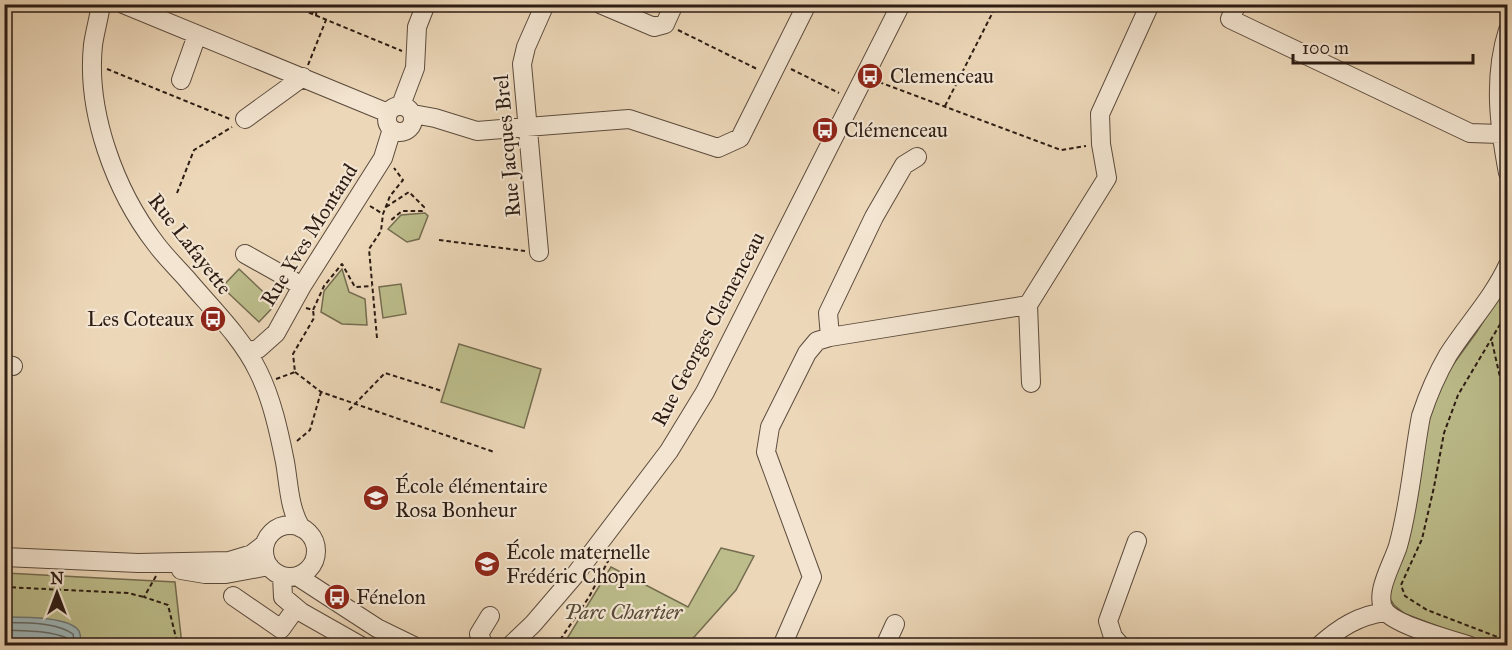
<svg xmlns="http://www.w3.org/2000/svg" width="1512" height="650" font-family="'IM FELL Great Primer',serif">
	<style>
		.green { fill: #bcbd8b; stroke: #746c50; stroke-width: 1.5 }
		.water { fill: #9eb7ba; stroke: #707978; stroke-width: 1.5 }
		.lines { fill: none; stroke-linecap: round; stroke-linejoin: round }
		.shore { stroke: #656a67; stroke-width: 1.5 }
		.minor-casing { stroke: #5c4b3d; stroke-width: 20 }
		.path { stroke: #2c1c14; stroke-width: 2; stroke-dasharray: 4.5 3; stroke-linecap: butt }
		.minor { stroke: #f3e5d1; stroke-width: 18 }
		.labels { text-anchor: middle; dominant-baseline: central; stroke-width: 4.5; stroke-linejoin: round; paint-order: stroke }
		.poi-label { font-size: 21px; fill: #2c1c14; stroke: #f3e5d1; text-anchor: start }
		.street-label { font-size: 21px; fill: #2c1c14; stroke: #f3e5d1 }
		.park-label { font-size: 21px; font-style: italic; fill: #574c38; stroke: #f3e5d1 }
	</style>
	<rect width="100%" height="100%" fill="#ecd7b8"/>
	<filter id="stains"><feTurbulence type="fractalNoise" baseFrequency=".00333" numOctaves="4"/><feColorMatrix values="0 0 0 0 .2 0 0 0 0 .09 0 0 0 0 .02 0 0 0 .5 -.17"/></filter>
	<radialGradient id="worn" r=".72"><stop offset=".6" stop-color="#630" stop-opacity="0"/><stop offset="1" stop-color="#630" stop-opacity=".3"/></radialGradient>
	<!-- green -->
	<path class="green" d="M425,213L428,216L419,239L407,242L388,229L401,215Z
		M239,269L276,304L259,322L222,287Z
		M342,269L349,292L365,299L367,325L342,324L321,312L324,291Z
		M1507,278V645H1458L1465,636L1405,614L1394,605L1385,591L1422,439L1444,377L1476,333L1500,295Z
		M401,284L406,314L383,318L379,287Z
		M459,344L541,369L524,428L441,402Z
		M721,548L754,556L736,590L687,645H563L611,567L688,607Z
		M5,573L175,582L182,645L5,646Z"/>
	<!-- water -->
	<path class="water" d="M4,617C21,617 70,616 79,631C81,636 81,641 81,645H5Z"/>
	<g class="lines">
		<!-- shore -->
		<path class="shore" d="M4,622C27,624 54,621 73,634L75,646
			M4,630C25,631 48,630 67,638L68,646"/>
		<!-- minor casing -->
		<g class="minor-casing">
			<path id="minor" d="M101,4C99,18 95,31 93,45C86,112 115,191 156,244C165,256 176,267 186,278C211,308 241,336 258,371C272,399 279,432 285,462C289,485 289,508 301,528
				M123,4L388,113
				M600,4L654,27L665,24L674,4
				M1237,4L1230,19L1470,133L1500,134
				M1508,30C1493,77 1499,125 1508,173
				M181,80L197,35
				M401,105L415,68L417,27L426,4
				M387 119a13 13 0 1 1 26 0a13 13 0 1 1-26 0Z
				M413,114L435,118L477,131L629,119L718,148L740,138L807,4
				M245,119L303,77
				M539,252L522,64L526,47L545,4
				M245,254L302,286
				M1028,305L1031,383
				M830,337L1028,305L1107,178L1101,144L1100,114L1150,4
				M248,351L258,349L276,333L302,286L383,158L392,129
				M4,364L13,366
				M264 551a26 26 0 1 1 52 0a26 26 0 1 1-52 0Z
				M4,557L138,563L229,561L252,554L265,544
				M181,570L205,574H226L269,566
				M282,576L283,597L301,612L361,646
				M297,576L377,628L414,646
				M233,596L281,629L296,608
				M484,646L479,634L490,616
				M510,646L533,624L575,575L669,451L705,392L901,4
				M782,646L812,577L766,452L770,427L807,353L817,341L830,337L828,313L874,217L904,165L917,157
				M885,646L895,624
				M1121,646L1113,637L1108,621L1137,541
				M1319,646C1339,628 1359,615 1386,612
				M1470,646C1450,639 1397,626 1385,611C1373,595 1393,563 1398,546C1410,504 1413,458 1421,416C1428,395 1437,374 1448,355C1467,325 1493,298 1508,265"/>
		</g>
		<!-- path -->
		<path class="path" d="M288,4L402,51
			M306,4L314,14
			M316,16L317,4
			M678,30L757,69
			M308,65L326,20
			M107,69L230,119
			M791,69L839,93
			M879,82L1061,150L1086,146
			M945,106L997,4
			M177,193L194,150L232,127
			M370,206L383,214
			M386,207L409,192L424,207L422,211H402L390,221
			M439,240L525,251
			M306,308L313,310L324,286L342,264L355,287L372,286
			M1508,311L1458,395L1444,433L1434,487L1422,539L1401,585L1405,596L1427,610L1508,641
			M377,338L369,249L381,231L383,214L390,196L403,180L394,168
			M1492,342L1508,412
			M295,372L321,392L494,452
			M276,379L295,372L293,354L314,318L313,310
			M349,410L385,373L442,391
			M297,441L310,430L321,392
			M156,576L144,597L168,605L178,646
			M4,587L128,593L144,597
			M556,646L589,597L615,548"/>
		<!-- minor -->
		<use href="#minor" class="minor"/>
	</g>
	<!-- icons -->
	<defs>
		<g id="bus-disc" transform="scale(1.35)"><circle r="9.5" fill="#8f2418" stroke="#f3e5d1"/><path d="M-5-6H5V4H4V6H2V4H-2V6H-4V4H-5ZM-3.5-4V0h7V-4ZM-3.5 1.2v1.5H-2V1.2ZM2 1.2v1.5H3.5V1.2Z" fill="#fff"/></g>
		<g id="school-disc" transform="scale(1.35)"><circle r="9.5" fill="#8f2418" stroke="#f3e5d1"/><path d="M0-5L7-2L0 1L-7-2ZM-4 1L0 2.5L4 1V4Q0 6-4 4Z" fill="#fff"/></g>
	</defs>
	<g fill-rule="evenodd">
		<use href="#bus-disc" x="870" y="76"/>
		<use href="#bus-disc" x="825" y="130"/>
		<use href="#bus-disc" x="213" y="319"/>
		<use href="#school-disc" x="376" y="498"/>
		<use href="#school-disc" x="487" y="564"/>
		<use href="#bus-disc" x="337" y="597"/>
	</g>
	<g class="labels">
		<!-- poi labels -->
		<g class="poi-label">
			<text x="890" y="76">Clemenceau</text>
			<text x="844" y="130">Clémenceau</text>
			<text x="194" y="319" text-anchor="end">Les Coteaux</text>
			<text x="395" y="486">École élémentaire<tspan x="395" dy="24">Rosa Bonheur</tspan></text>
			<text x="506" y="552">École maternelle<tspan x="506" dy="24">Frédéric Chopin</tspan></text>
			<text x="356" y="597">Fénelon</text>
		</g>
		<!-- street labels -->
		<g class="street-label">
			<text transform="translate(507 146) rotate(-95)">Rue Jacques Brel</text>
			<text transform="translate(309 235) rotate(-58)">Rue Yves Montand</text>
			<text transform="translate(190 244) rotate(52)">Rue Lafayette</text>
			<text transform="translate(708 329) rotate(-62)">Rue Georges Clemenceau</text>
		</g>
		<!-- park labels -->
		<g class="park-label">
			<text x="623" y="612">Parc Chartier</text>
		</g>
	</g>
	<!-- margin -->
	<rect width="1512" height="650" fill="none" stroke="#ecd7b8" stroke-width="24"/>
	<rect x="6" y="6" width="1500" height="638" fill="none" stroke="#2c1c14" stroke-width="3"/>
	<rect x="12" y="12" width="1488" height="626" fill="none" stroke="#2c1c14" stroke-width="1.5"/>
	<!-- north arrow -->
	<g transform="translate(57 593)" stroke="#f3e5d1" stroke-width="4.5" paint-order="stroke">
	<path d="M0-4.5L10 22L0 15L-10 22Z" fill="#2c1c14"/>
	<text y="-9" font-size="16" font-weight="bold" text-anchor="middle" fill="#2c1c14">N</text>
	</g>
	<!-- scale -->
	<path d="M1293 54v9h180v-9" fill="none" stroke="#2c1c14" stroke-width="3"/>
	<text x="1302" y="54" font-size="18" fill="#2c1c14" stroke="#f3e5d1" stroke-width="4.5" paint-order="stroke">100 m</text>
	<rect width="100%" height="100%" filter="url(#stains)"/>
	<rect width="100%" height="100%" fill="url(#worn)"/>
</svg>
